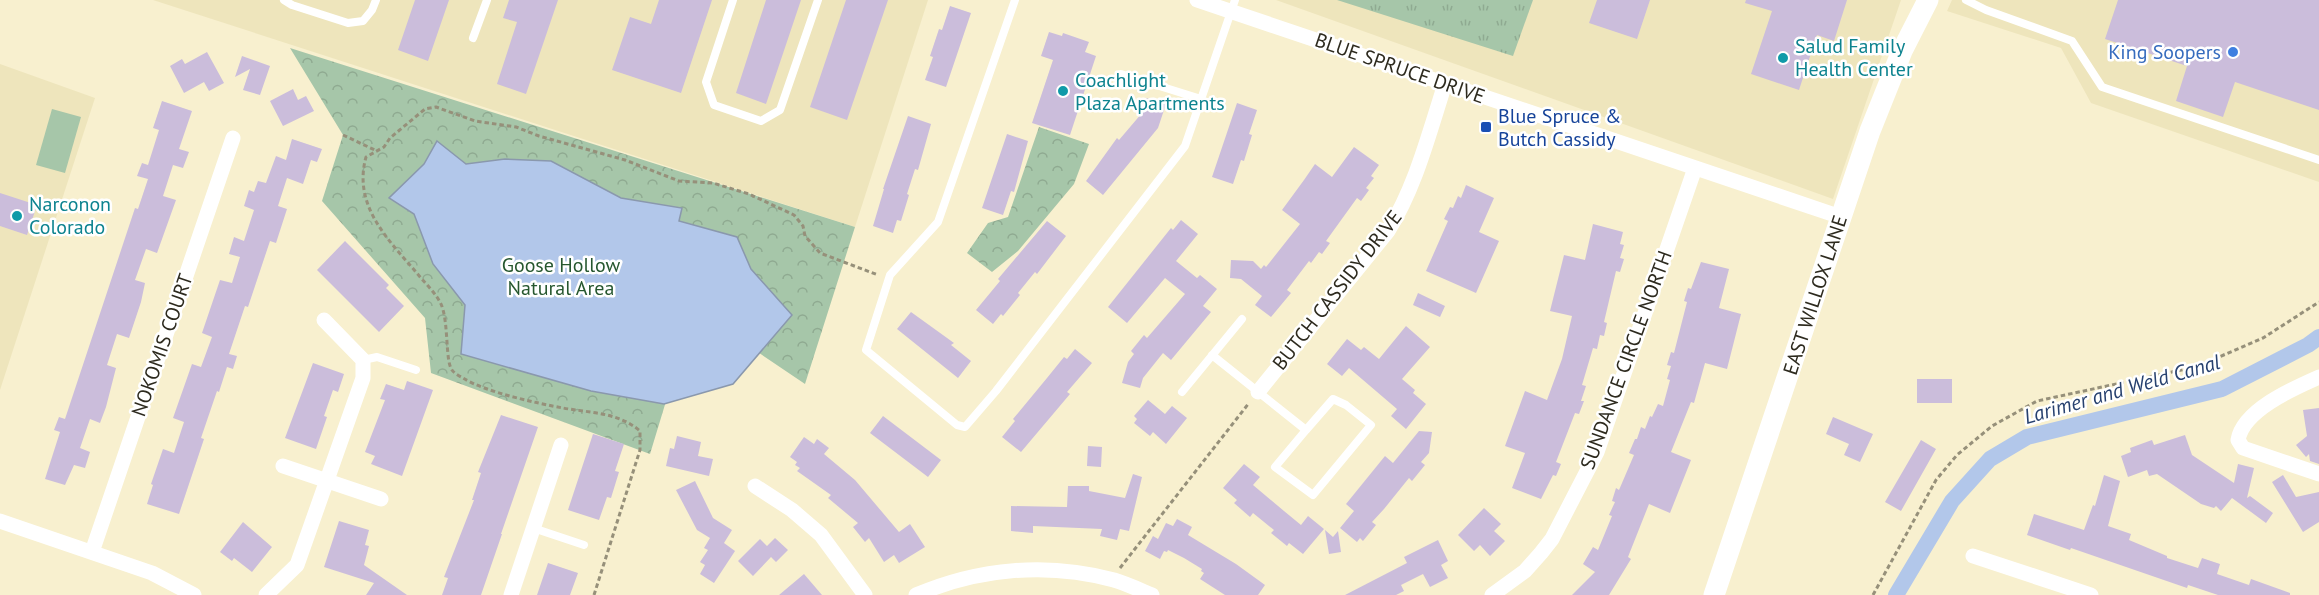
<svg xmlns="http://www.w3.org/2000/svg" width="2319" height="595" font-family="'PT Sans',sans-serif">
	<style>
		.built { fill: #eee5bc }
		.grass { fill: url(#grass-tufts) }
		.park { fill: url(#park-crowns) }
		.garden { fill: #a6c6a9 }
		.water { fill: #b2c7ea; stroke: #8a98ad; stroke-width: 1.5 }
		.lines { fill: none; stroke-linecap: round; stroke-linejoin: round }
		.canal { stroke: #b2c7ea; stroke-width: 16 }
		.building { fill: #cbbddb }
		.path { stroke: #96907a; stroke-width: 3; stroke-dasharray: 4.5 3; stroke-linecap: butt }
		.lane { stroke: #fff; stroke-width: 8 }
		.street { stroke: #fff; stroke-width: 15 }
		.secondary { stroke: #fff; stroke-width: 21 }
		.shop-dot { fill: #3f7fe0; stroke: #fff; stroke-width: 2 }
		.culture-dot { fill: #0f9aa8; stroke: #fff; stroke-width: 2 }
		.transit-dot { fill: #1a4fb4; stroke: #fff; stroke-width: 2 }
		.labels { text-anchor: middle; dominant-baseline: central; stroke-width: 5; stroke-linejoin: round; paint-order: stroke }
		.culture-label { font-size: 20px; fill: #0d838f; stroke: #fff; text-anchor: start }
		.shop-label { font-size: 20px; fill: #366cbe; stroke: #fff; text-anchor: end }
		.street-label { font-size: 20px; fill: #2d2a1e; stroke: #fff }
		.transit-label { font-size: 20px; fill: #164399; stroke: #fff; text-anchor: start }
		.park-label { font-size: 20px; fill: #26572f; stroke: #fff }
		.water-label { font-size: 21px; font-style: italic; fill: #27416f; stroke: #fff }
	</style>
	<defs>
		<pattern id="grass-tufts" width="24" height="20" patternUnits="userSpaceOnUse" patternTransform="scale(1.5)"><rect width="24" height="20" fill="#a6c6a9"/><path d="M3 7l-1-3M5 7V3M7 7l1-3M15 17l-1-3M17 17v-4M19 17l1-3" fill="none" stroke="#8faa91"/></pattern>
		<pattern id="park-crowns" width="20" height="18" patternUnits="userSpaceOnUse" patternTransform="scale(1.5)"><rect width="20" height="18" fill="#a6c6a9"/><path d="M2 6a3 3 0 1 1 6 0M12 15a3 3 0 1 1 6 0" fill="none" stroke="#8faa91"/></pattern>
	</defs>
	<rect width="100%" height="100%" fill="#f8f0cf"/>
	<!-- built -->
	<path class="built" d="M153,0H928L855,227Z
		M1276,0H1901L1833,199Z
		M1952,0H2319V182L2091,103L2061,48L1947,11Z
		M0,64L95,98L0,390Z"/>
	<!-- grass -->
	<path class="grass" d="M1337,0H1533L1513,56Z"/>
	<!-- park -->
	<path class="park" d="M290,48L855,227L805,384L694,309L650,454L431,373L425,318L322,201L343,135Z
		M1039,127L1089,144L1074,184L1018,251L992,272L967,253L988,223L1008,217Z"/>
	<!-- garden -->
	<path class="garden" d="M52,109L81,117L65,173L36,165Z"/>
	<!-- water -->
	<path class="water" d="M437,141L466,164L505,159L551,161L621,198L682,208L679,221L737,237L751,269L792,315L733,384L664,404L591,391L461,354L465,305L433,264L414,214L389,198L424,164Z"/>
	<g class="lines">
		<!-- canal -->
		<path class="canal" d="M1896,595L1952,501L1990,459L2027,437L2222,389L2308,345L2319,337"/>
	</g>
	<!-- building -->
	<path class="building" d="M415,0H449L428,61L398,50Z
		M509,0H558L526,94L497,84L517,22L503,18Z
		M659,0H712L681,93L612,70L630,17L651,24Z
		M766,0H801L766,104L736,93Z
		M846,0H888L847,120L810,107Z
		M1597,0H1650L1637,39L1589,23Z
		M1746,0H1847L1834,41L1817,35L1799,90L1751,74L1772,11L1745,3Z
		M2118,0H2319V110L2235,82L2223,117L2176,101L2187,66L2105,39Z
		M950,6L971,13L946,87L925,80L933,57L930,56L939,29L942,30Z
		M1049,32L1062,36L1063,33L1089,42L1085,52L1096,56L1070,135L1032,123L1053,60L1041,56Z
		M207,52L224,83L209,91L204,82L184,93L170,66L182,59L185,64Z
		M242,56L270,66L260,95L243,90L250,69L235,77Z
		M293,89L298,100L306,96L314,111L283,126L270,101Z
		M1146,98L1166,104L1158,128L1103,195L1086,181L1117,138L1119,140L1142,113Z
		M162,101L192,111L179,149L189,152L183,168L173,165L163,196L176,200L157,253L146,249L135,280L145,283L141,302L129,338L117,334L107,365L116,368L106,407L100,423L90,419L80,448L90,452L85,468L74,465L65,485L45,479L60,432L54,430L59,417L65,419L135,208L138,209L148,179L137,176L142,163L148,165L159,130L153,128Z
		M1237,103L1257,110L1249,134L1252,135L1244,161L1241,160L1233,184L1212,177Z
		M908,116L931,124L918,170L915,169L907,194L909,195L901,221L897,220L893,233L873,226L884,189H883Z
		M1007,134L1028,141L1014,192L1011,191L1003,215L982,208Z
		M292,139L322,149L317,162L311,160L303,184L287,178L278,206L287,209L276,243L270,241L248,307L245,306L229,354L237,356L233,369L227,367L219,392L217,391L201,438L204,439L179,514L147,504L153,485L151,484L163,449L174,453L184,422L173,418L192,364L201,367L212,337L202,333L220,280L232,283L240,257L229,254L234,237L244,241L254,210L244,206L249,190L254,192L258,181L266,183L276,156L286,160Z
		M1354,147L1379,165L1371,176L1374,178L1366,188L1369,190L1361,201L1357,198L1326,241L1330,243L1322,254L1319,252L1311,263L1309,261L1287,290L1291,293L1271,317L1255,305L1262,296L1241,279L1230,278L1231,260L1253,261L1261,269L1264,265L1266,267L1300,224L1282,210L1304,180L1315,164L1332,177Z
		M1466,185L1494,198L1479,232L1499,241L1476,293L1426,271L1448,221L1444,219L1450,207L1453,208L1458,196L1461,198Z
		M0,193L37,205L27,235L0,226Z
		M1181,220L1198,234L1176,261L1197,278L1200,275L1217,289L1203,306L1211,312L1171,360L1163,353L1143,378L1140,388L1122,383L1128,362L1134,354L1131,351L1144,335L1147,338L1185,294L1165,278L1127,323L1108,307L1171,228L1173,230Z
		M1047,221L1066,236L1037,274L1035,272L1018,293L1020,295L1003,316L1001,314L993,324L976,310L1000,281L998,279Z
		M1593,224L1623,232L1620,244L1624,245L1620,258L1624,259L1620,272L1616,271L1604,322L1607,323L1604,336L1600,335L1597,349L1593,348L1582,385L1586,386L1581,401H1584L1579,414L1575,413L1556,462L1561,464L1556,476L1553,475L1541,499L1512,488L1525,453L1505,446L1525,391L1547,400L1562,359L1572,316L1550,311L1564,255L1585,260Z
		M345,241L389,285L386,288L404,306L379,332L317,270Z
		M1701,262L1729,269L1719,308L1741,314L1727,369L1705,363L1694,403L1691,402L1671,452L1691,460L1670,513L1649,504L1628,557L1631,559L1609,595H1572L1595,572L1583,564L1593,547L1598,550L1612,516L1609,515L1615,502L1612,501L1616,488L1619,490L1634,455L1629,453L1635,439H1637L1641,427L1645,429L1650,416L1652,417L1658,404L1663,406L1670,380L1667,379L1671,366L1667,365L1671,352L1674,353L1687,302L1684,301L1688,288L1691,289Z
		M1418,293L1445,306L1440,317L1413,305Z
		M911,312L954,343L951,345L971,361L958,378L897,329Z
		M1406,326L1430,347L1402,379L1415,390L1413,393L1426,404L1406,429L1391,416L1397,409L1349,368L1342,376L1327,364L1347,339L1361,350L1364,347L1379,359Z
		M1075,349L1092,363L1067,392L1070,394L1021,452L1002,437L1015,421L1013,419L1047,378L1064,357L1067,359Z
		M313,363L344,374L338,392L333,390L324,416L327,417L316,449L285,438Z
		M1917,379H1952V403H1917Z
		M407,381L433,390L402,476L371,464L375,456L365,452L385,400L380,399L386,384L404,390Z
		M1148,400L1165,414L1172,406L1187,418L1166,444L1153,432L1150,436L1134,423L1137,419L1134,416Z
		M2319,408V464L2310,461L2309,454L2306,457L2296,445L2307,436L2303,410Z
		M501,415L538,427L501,534H502L481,595H442L448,578L444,577L474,500H472L481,473L478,472Z
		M883,416L941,460L928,477L870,433Z
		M1833,417L1873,434L1860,462L1844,455L1849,444L1826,434Z
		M1419,431L1432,432L1429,453L1421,462L1425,465L1412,481L1409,478L1384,509L1372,522L1376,525L1363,541L1360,538L1357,542L1340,528L1354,511L1346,504L1385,456L1393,463Z
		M593,434L624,444L615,471L619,472L611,498L607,497L599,520L568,510Z
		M2185,435L2192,455L2234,483L2238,464L2254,468L2247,498L2250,496L2273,513L2266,523L2232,498L2221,511L2216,506L2214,508L2201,504L2157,474L2149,476L2147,470L2128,477L2121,456L2131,452L2130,448L2152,440L2154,445Z
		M677,436L701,442L698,456L713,459L709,476L666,466L670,448L674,449Z
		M804,437L814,444L817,439L829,448L824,454L855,480L899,532L910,524L925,547L899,563L894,555L884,562L869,538L865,542L853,527L858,523L828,498L831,495L797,471L800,468L795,465L797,462L790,457Z
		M1921,440L1936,449L1901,511L1885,502Z
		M1088,446L1102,447L1101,467L1087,466Z
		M1244,464L1260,477L1253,485L1284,511L1301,525L1308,516L1324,529L1303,554L1289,543L1287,546L1271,533L1274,530L1253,513L1250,517L1234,503L1237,500L1223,488Z
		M1133,474L1142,477L1129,531L1120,529L1117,540L1100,536L1102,529L1033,526V533L1011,531V506L1067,507L1068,486H1089V491L1125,498Z
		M2104,475L2120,481L2108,526L2131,534L2129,540L2167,556V558L2198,568L2202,558L2220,564L2217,574L2249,585L2251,579L2290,593V595H2218L2188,585L2187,588L2071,548L2070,550L2027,535L2034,514L2084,530L2093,505L2095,506Z
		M2283,475L2296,497L2319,492V522L2303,532L2272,482Z
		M695,481L713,518L732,530L724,543L735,551L714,583L700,574L705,565L700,562L708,550L704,548L710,538L697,530L676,490Z
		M1484,508L1501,524L1494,531L1505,541L1490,556L1480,545L1474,551L1458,535Z
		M1177,519L1192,527L1188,535L1236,564L1265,585L1258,595H1225L1200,579L1204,573L1201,571L1202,569L1184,558L1168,550L1167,552L1164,551L1160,559L1145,551L1153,536L1158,539L1166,523L1173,526Z
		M339,521L369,530L365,545L369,546L364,565L407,595H366L374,583L324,567Z
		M243,522L272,547L252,572L234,558L232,561L220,552Z
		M1325,530L1333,537L1338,531L1341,552L1329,554Z
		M775,538L788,550L776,562L771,557L753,576L738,561L760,539L767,546Z
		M1438,540L1448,561L1441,565L1448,578L1430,587L1423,574L1401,585L1404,591L1396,595H1345L1407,563L1404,557Z
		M548,563L578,573L570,595H537Z
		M804,574L822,595H779Z"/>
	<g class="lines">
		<!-- path -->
		<path class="path" d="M343,135L377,151
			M1120,568L1249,403
			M594,595L640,450V431C618,412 590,413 563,408C536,403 485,392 463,378C459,376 454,373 452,370C445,361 449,322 441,304C436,294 428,286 421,278C391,242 352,208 366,157L384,147L390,138L425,109L436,107L475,121L516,127L539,136L625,160L679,181L713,183L749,194L794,215L803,226L805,236L820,253L878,275
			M1873,595L1936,480L1957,455L1992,426L2037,401L2186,369L2212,360L2263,338L2319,302"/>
		<!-- lane -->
		<path class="lane" d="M284,0L292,5L348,23L363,21L372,10L376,0
			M733,0L706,82L714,105L761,121L780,110L818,0
			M1015,0L938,222L890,275L866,350L957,425L965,427L996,391L1185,146L1235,0
			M1966,0L1986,10L2072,41L2102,87L2319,160
			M473,38L487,0
			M1121,74L1201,99
			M1212,355L1306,430L1333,399L1346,405L1371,425L1313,495L1275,467L1306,430
			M363,360L377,357L416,370
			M1182,392L1242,319
			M533,528L584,545"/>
		<!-- street -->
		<path class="street" d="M1197,0L1841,217
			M2319,377C2294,388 2243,410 2238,440L2243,448L2319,474
			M1258,392L1388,231C1416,186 1429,133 1445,84
			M283,466L381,499
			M755,486L792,510L821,535L865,595
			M0,521L152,573L194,595
			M92,552L233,138
			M1973,556L2091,595
			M266,595L297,565L363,378V360L324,320
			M511,595L561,445
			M916,595C979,568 1048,562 1114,580C1127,584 1140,590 1152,595
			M1492,595L1525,571L1541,553L1552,539L1597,452L1695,168"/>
		<!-- secondary -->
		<path class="secondary" d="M1714,595L1870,131L1902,51L1928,0"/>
	</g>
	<!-- markers -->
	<circle class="shop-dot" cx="2233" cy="52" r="6"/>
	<g class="culture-dot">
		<circle cx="1783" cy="58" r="6"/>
		<circle cx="1063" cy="91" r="6"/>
		<circle cx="17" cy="216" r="6"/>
	</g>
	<rect class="transit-dot" x="1480" y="121" width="12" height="12" rx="3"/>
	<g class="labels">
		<!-- culture labels -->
		<g class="culture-label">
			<text x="1795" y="46">Salud Family<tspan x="1795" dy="23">Health Center</tspan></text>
			<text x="1075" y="80">Coachlight<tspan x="1075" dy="23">Plaza Apartments</tspan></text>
			<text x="29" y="204">Narconon<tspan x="29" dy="23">Colorado</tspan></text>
		</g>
		<!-- shop labels -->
		<g class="shop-label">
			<text x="2221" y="52">King Soopers</text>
		</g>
		<!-- street labels -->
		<g class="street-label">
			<text transform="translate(1400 68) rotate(19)">BLUE SPRUCE DRIVE</text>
			<text transform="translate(1337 290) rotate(-52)">BUTCH CASSIDY DRIVE</text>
			<text transform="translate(1815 295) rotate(-72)">EAST WILLOX LANE</text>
			<text transform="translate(162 345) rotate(-71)">NOKOMIS COURT</text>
			<text transform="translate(1626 360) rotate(-70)">SUNDANCE CIRCLE NORTH</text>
		</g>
		<!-- transit labels -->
		<g class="transit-label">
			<text x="1498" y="116">Blue Spruce &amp;<tspan x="1498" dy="23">Butch Cassidy</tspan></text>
		</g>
		<!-- park labels -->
		<g class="park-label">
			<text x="561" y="265">Goose Hollow<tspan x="561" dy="23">Natural Area</tspan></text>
		</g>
		<!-- water labels -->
		<g class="water-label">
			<text transform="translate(2122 389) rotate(-16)">Larimer and Weld Canal</text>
		</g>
	</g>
</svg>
